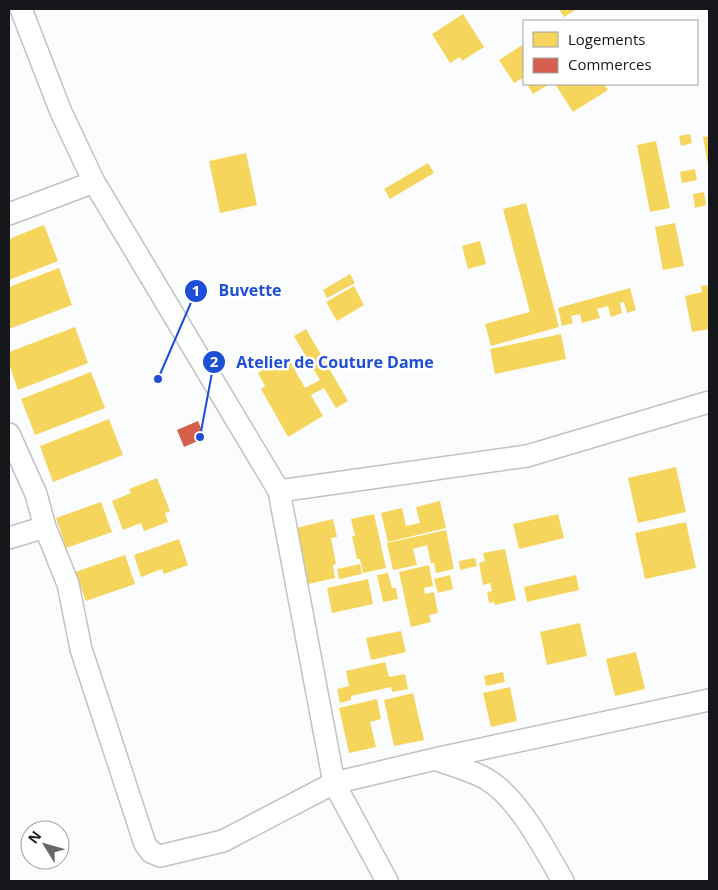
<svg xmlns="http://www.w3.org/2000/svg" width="718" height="890" font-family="'Open Sans',sans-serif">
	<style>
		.homes { fill: #f6d55c }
		.shops { fill: #d6604d }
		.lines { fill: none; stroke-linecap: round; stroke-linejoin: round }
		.minor-casing { stroke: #c0c2c4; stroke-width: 24 }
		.minor { stroke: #feffff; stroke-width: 21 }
		.leader { fill: none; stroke: #1d4ed8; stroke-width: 2 }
		.callout-dot { fill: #1d4ed8; stroke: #fff; stroke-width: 2 }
		.mark-label { font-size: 15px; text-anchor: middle; font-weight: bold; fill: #fff }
		.callout-label { font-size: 16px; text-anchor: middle; font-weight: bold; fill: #1d4ed8; stroke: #fff; stroke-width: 5; stroke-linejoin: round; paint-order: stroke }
	</style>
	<rect width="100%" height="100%" fill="#fbfcfd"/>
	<!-- homes -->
	<path class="homes" d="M559,9H577L564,17Z
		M463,14L484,47L462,61L460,57L450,63L432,34Z
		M524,44V80L523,78L514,83L499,60Z
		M527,84H549L533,94Z
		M555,84H604L608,90L573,112Z
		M690,134L692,143L681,146L679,136Z
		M709,136V165H708L703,137Z
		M656,141L670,208L650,212L637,145Z
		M246,153L257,205L220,213L209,161Z
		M428,163L434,173L390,199L384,189Z
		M695,169L697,180L682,183L680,172Z
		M704,192L706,205L695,208L693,194Z
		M526,203L559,327L491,346L485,324L530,312L503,209Z
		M675,223L684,266L663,270L655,227Z
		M44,225L58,261L9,280V239Z
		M480,241L486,264L468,269L462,246Z
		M59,268L72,305L9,329V287Z
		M350,274L355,283L327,298L323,290Z
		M709,285V329L692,332L685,296L702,292L701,286Z
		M354,286L364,305L337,321L326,302Z
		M630,288L636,310L627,313L624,302L620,303L622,313L611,317L608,306L597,309L600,318L582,323L580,314L571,316L573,323L562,326L558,308Z
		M75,327L88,363L18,390L9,364V352Z
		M306,329L348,401L336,408L324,388L311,395L323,416L288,437L261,389L265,386L258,373L287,356L305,388L320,380L294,336Z
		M561,334L566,359L495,374L490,349Z
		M91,372L105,408L35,435L21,399Z
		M109,419L123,455L53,482L40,446Z
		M676,467L686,512L638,523L628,478Z
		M157,478L170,511L165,513L168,522L144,531L141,523L123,530L112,501L131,493L129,489Z
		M440,501L446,528L388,542L381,513L402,508L406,526L420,523L416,507Z
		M101,502L112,532L66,548L56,518Z
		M374,514L386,568L363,573L360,559H357L352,536H355L351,519Z
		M558,514L564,538L519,549L513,524Z
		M333,519L337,537L331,538L336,564L333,565L335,578L308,584L296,528Z
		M686,522L696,568L645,579L635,533Z
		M446,530L454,569L436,573L434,563H431L427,545L413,549L417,565L393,570L387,543Z
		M179,539L188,565L164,574L162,569L141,577L134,555Z
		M505,549L516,600L495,605L494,602L489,603L487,592L492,591L490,583L483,585L479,563L485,561L483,553Z
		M125,555L135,584L86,601L75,572Z
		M475,558L477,566L460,570L459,561Z
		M360,564L362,574L339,579L337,569Z
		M429,565L433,586L424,588L425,594L434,592L438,613L429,615L431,622L411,627L399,572Z
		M388,573L392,588H396L398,599L383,602L377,575Z
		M450,575L453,589L438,593L434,579Z
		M576,575L579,590L527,602L524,587Z
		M368,579L373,604L332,613L327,588Z
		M580,623L587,656L547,665L540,632Z
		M401,631L406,652L371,660L366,638Z
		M636,652L645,689L615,696L606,659Z
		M385,662L389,677L405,674L408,689L392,692L391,687L351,696V700L340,703L337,689L349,686L346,671Z
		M503,672L505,682L486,686L484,676Z
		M510,687L517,721L491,727L483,693Z
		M413,693L424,740L394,746L384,700Z
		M377,699L381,719L370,722L376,747L349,753L339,708Z"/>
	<!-- shops -->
	<path class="shops" d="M198,421L205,438L184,447L177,430Z"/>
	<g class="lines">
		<!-- minor casing -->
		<g class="minor-casing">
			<path id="minor" d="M21,9L61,112L94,182L279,491L334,783L387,881
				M9,214L94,182
				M9,434L36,494L45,527L9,538
				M279,491L527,456L709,402
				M45,527L68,584L81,649L145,844L151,852L160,856L223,841L334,783L435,759L709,700
				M435,759C450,765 474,771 488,780C519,799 545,850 563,881"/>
		</g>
		<!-- minor -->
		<use href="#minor" class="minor"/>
	</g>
	<!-- callouts -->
	<path class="leader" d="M158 379L196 291M200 437L214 362"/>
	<g class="callout-dot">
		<circle cx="158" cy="379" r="5"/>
		<circle cx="200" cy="437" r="5"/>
		<circle cx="196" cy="291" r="12"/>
		<circle cx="214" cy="362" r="12"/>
	</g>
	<g class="mark-label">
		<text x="196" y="296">1</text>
		<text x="214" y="367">2</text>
	</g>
	<g class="callout-label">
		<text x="250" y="296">Buvette</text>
		<text x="335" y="368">Atelier de Couture Dame</text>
	</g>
	<!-- border -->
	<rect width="718" height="890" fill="none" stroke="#15171b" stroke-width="20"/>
	<!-- legend -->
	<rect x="523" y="20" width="175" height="65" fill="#ffffff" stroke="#a1a2a4"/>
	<rect x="533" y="32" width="25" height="15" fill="#f6d55c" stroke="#a1a2a4"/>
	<text x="568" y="45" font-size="15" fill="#15171b">Logements</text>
	<rect x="533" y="58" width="25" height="15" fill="#d6604d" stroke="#a1a2a4"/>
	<text x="568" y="70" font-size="15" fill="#15171b">Commerces</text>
	<!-- north arrow -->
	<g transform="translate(45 845) rotate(307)"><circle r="24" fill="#ffffff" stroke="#a1a2a4"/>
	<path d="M0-4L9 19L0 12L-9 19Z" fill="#66676a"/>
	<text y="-8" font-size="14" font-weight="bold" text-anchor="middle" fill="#15171b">N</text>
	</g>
</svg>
